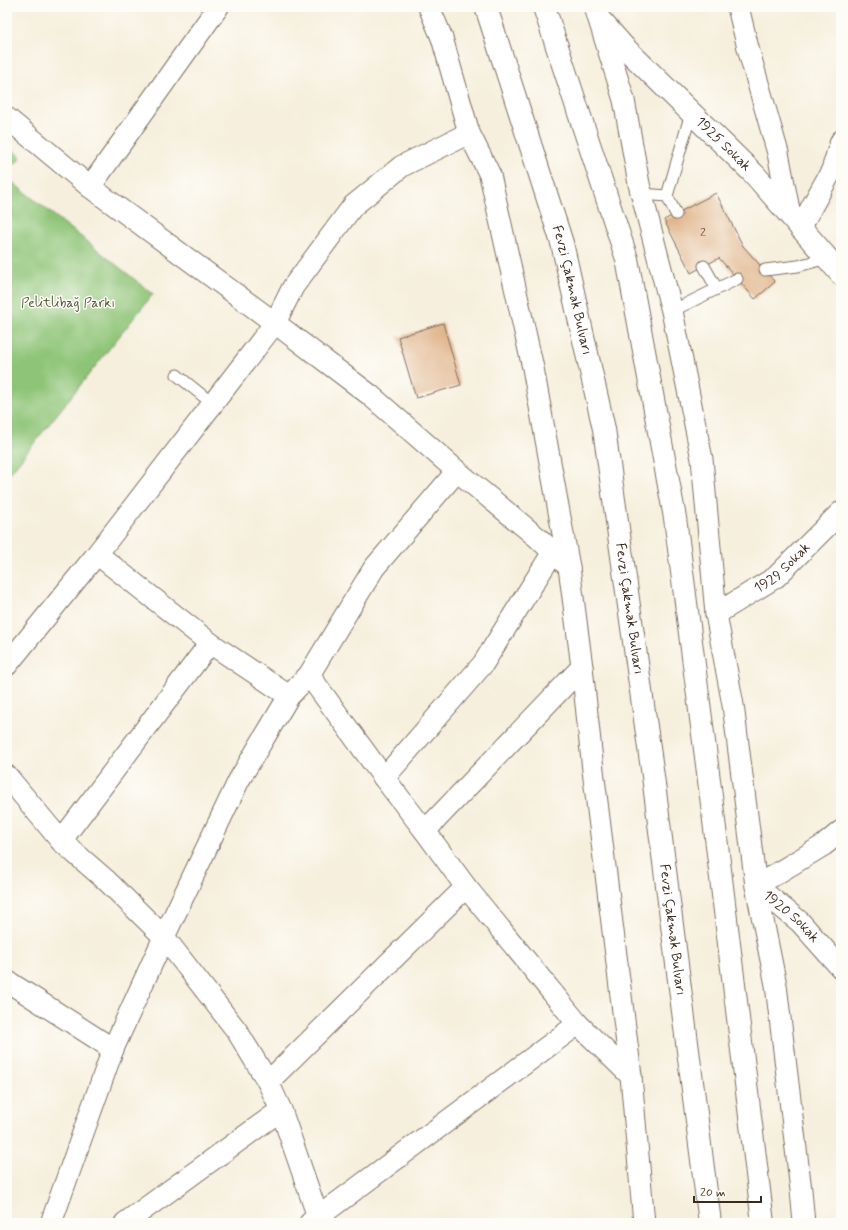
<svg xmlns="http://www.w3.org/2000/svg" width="848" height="1230" font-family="Mynerve,sans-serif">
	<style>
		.green { fill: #8ec477; stroke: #64774a }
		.building { fill: #e1b58c }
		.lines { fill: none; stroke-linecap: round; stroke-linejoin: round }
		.service-casing { stroke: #7c6f61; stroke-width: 13 }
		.minor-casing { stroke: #7c6f61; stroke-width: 23 }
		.tertiary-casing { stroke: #7c6f61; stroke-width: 24 }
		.primary-casing { stroke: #7c6f61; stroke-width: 24 }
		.service { stroke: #fff; stroke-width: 11 }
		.minor { stroke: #fff; stroke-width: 21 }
		.tertiary { stroke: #fff; stroke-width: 22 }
		.primary { stroke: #fff; stroke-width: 22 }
		.labels { text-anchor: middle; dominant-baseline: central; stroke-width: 3; stroke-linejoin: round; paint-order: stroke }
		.number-label { font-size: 12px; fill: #644d3a }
		.street-label { font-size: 14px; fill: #3b2a1e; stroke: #fdfcf7 }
		.park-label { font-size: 14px; fill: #545839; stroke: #fdfcf7 }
	</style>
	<rect width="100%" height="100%" fill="#fdfcf7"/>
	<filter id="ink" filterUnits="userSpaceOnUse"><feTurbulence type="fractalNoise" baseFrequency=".025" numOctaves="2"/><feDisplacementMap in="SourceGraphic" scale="8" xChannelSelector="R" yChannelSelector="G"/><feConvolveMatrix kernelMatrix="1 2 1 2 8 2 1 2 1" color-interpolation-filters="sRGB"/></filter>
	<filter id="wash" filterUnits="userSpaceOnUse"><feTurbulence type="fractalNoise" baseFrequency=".012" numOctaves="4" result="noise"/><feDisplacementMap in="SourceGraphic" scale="16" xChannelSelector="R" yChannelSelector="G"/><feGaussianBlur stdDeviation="0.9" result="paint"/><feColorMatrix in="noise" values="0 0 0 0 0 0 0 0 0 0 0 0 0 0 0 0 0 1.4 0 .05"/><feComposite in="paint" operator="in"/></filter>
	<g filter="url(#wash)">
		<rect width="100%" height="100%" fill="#f6efdd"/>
		<!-- green -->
		<path class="green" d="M7,146L21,157L7,174Z
			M7,178L153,294L7,477Z"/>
		<g id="blocks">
			<!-- building -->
			<path class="building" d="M716,193L743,246L775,282L755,299L719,258L691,273L664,220Z
				M443,323L461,385L416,398L398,337Z"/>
		</g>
	</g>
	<g filter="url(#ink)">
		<use href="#blocks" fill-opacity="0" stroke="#7c6f61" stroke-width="1"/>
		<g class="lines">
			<!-- service casing -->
			<g class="service-casing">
				<path id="service" d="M642,194L667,196
					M676,214L667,196L691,113
					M704,266L717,289
					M765,270L798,266L827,258
					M672,311L737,279
					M177,375L213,404"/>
			</g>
			<!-- minor casing -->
			<g class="minor-casing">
				<g id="minor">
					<path d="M429,7L442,38L469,133L490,175L533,368L569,567L582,667L593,770L631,1076L644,1223"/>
					<path d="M595,7L624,100L639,184L672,311L702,459L716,614L733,705L756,886L776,985L801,1190L804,1223"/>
					<path d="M738,7L749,52L778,153L790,215"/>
					<path d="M7,118L90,187L275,323L370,395L457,471L538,538L569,567"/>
					<path d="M90,187L218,7"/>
					<path d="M800,228L832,170L841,141"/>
					<path d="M97,554L210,643L289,696"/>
					<path id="s1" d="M716,614L776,577L841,512"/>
					<path d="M7,665L97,554L275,323L293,287L353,206L402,166L469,133"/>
					<path d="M309,675L384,778L425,831L466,887L578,1024L631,1076"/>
					<path d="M7,776L61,841L107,881L164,937L237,1031L268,1082L281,1110L318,1217L319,1223"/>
					<path d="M384,778L483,664L553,552"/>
					<path d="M425,831L582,667"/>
					<path id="s2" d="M841,831L824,845L756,886L800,922L841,968"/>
					<path d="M61,841L210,643"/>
					<path d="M7,981L113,1049"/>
					<path d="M268,1082L466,887"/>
					<path d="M51,1223L113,1049L164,937L239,780L289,696L309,675L374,568L457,471"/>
					<path d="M125,1223L281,1110"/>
					<path d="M310,1223L578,1024"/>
				</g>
			</g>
			<!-- tertiary casing -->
			<g class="tertiary-casing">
				<g id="tertiary">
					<path id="s3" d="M600,20L624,47L755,175L841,274"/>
				</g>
			</g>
			<!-- primary casing -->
			<g class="primary-casing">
				<g id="primary">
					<path id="s4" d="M486,7L562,243L604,429L653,776L710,1223"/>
					<path d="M544,7L627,259L675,518L710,788L763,1223"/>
				</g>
			</g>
			<!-- service -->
			<use href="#service" class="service"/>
			<!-- minor -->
			<use href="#minor" class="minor"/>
			<!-- tertiary -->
			<use href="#tertiary" class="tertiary"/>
			<!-- primary -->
			<use href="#primary" class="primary"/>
		</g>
	</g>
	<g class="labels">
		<!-- number labels -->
		<g class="number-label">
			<text x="703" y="233">2</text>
		</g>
		<!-- street labels -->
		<g class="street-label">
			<text stroke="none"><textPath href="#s3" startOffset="175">1925 Sokak</textPath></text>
			<text stroke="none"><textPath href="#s4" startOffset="296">Fevzi Çakmak Bulvarı</textPath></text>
			<text stroke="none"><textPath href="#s1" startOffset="81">1929 Sokak</textPath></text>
			<text stroke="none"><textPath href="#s4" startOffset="620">Fevzi Çakmak Bulvarı</textPath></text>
			<text stroke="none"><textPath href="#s2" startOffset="148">1920 Sokak</textPath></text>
			<text stroke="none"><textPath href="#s4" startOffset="944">Fevzi Çakmak Bulvarı</textPath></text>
		</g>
		<!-- park labels -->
		<g class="park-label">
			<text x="68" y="303">Pelitlibağ Parkı</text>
		</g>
	</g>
	<!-- margin -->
	<rect width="848" height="1230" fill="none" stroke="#fdfcf7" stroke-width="24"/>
	<!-- scale -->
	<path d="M694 1196v6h67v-6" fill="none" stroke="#3b2a1e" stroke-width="2"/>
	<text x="700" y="1196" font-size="12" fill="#3b2a1e" stroke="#fdfcf7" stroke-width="3" paint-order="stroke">20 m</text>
</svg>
